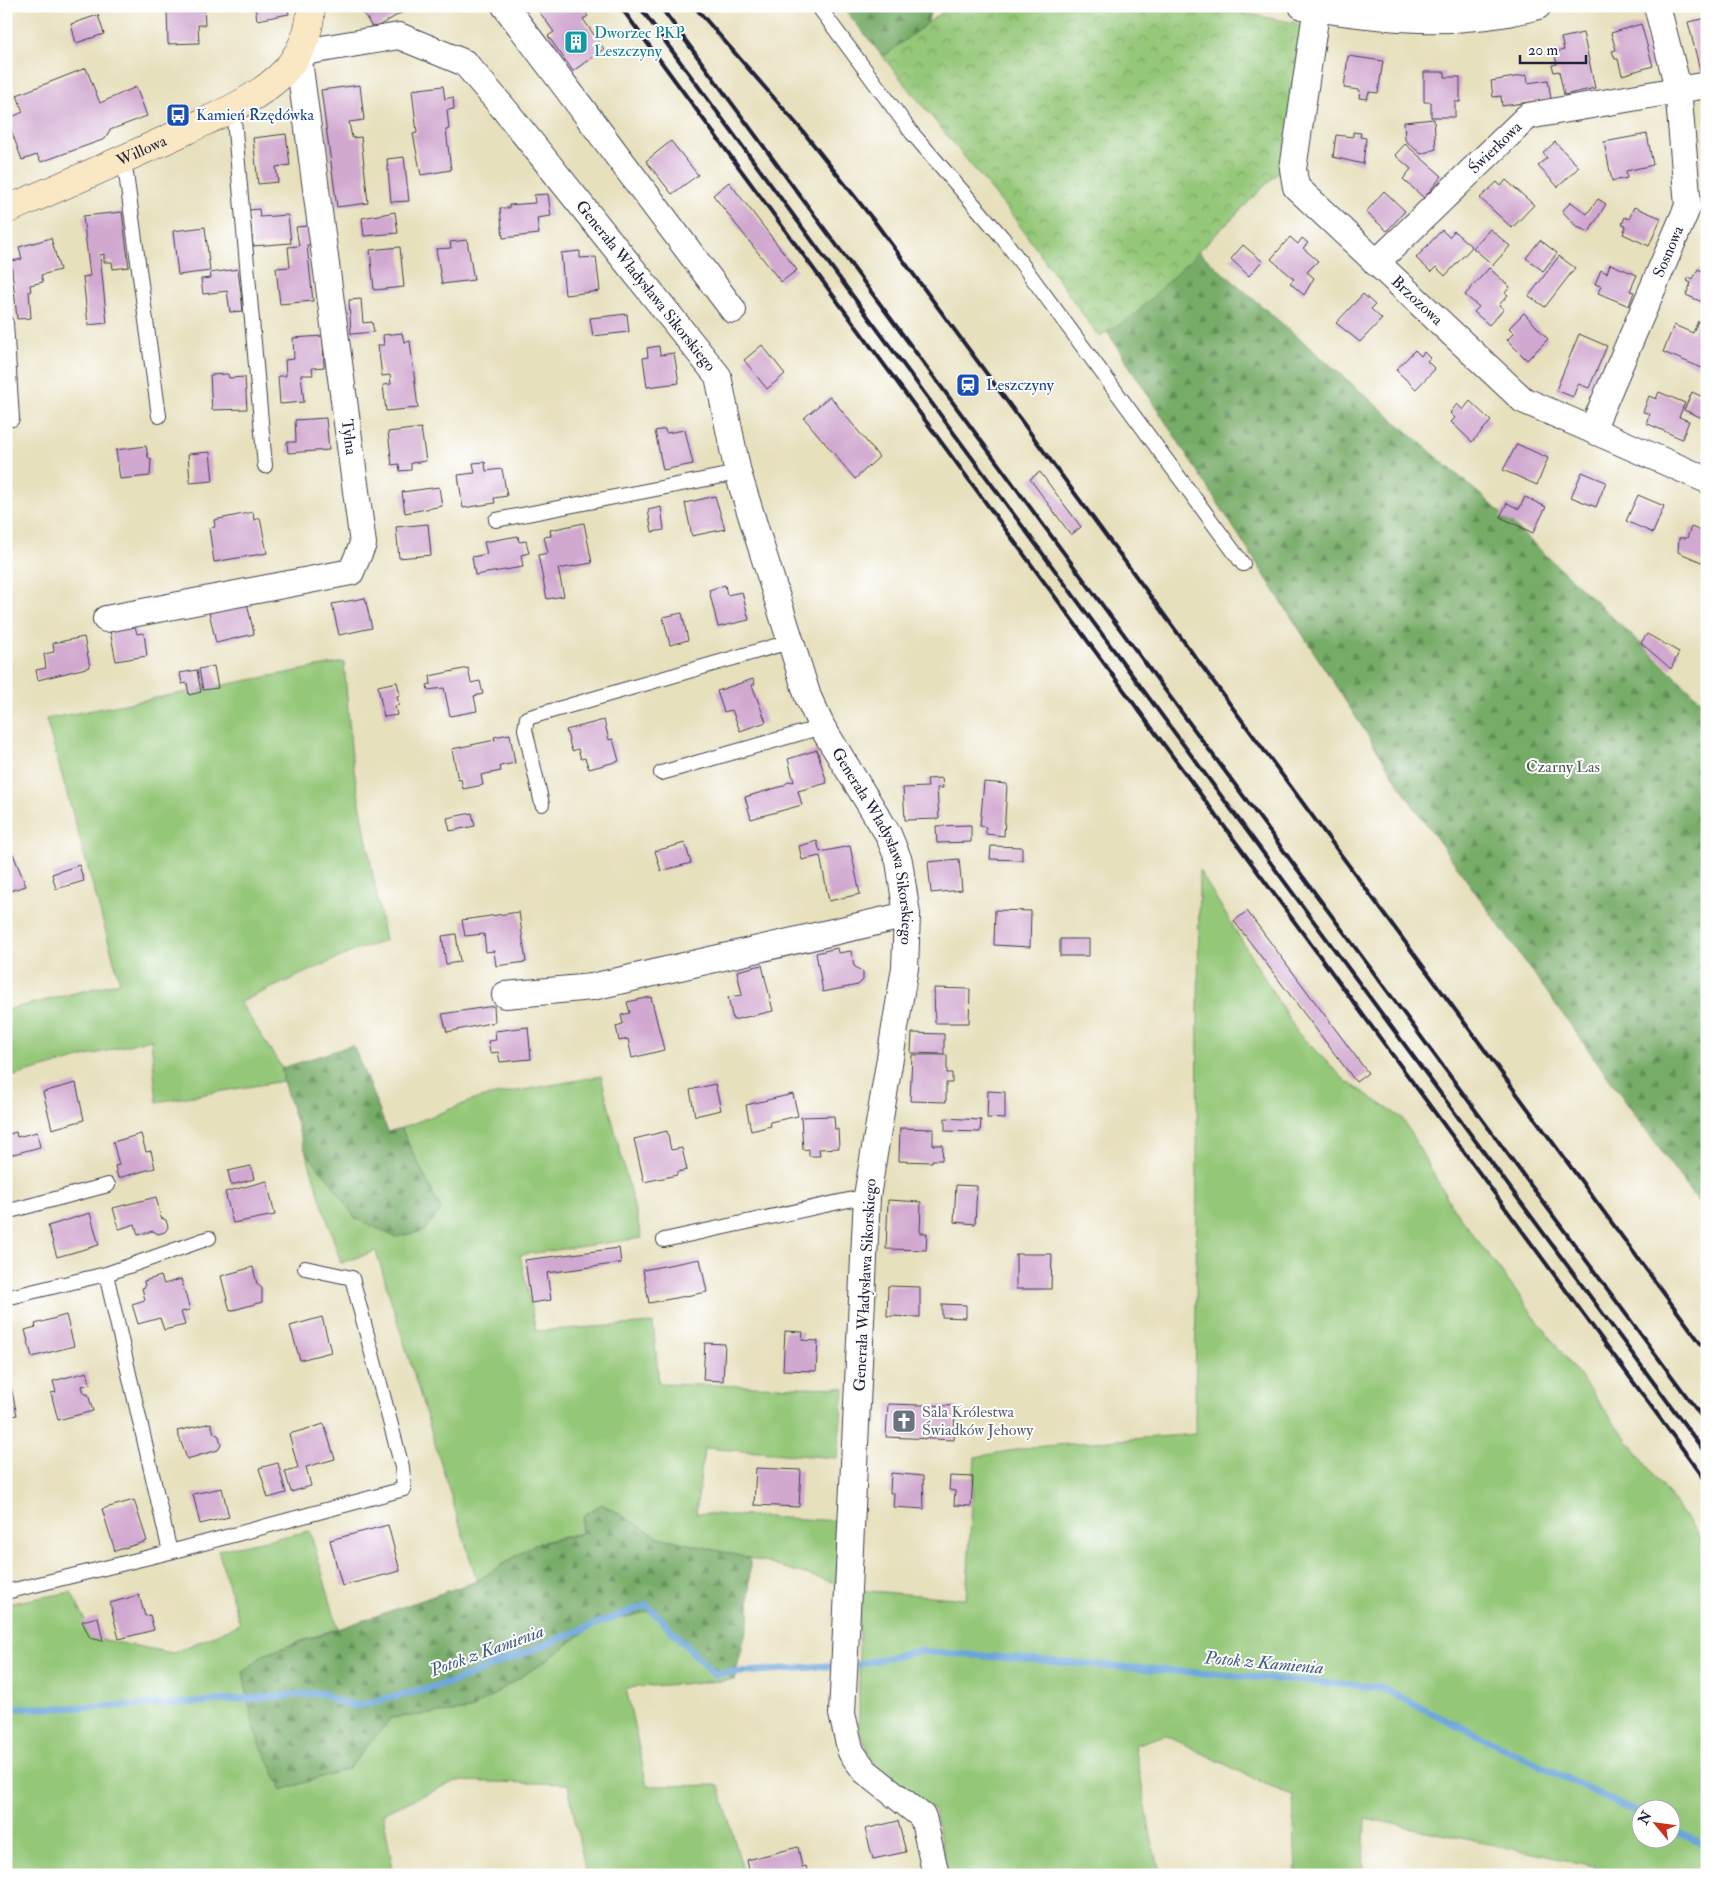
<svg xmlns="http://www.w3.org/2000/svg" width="1713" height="1881" font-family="'IM FELL Double Pica',serif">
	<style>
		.green { fill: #94c778; stroke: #5b745a; fill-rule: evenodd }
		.forest { fill: url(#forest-firs); stroke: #4c6752 }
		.park { fill: url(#park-crowns); stroke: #5b745a }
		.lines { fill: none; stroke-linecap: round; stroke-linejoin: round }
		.stream { stroke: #6ca5db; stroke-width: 7 }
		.building { fill: #d1a9d0 }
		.lane-casing { stroke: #403e4e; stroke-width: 16 }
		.street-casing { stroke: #403e4e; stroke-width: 28 }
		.secondary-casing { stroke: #403e4e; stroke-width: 29 }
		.lane { stroke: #fff; stroke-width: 14 }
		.street { stroke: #fff; stroke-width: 26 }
		.secondary { stroke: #fae7c3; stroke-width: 28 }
		.rail { stroke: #22223b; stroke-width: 4 }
		.labels { text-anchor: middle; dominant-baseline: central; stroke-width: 4; stroke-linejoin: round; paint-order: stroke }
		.culture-label { font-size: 16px; fill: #0d838f; stroke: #fff; text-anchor: start }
		.transit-label { font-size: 16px; fill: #164399; stroke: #fff; text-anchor: start }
		.street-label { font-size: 16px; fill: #22223b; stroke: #fff }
		.park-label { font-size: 16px; fill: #4a5c50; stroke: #fff }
		.worship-label { font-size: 16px; fill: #5b616d; stroke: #fff; text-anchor: start }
		.water-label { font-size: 18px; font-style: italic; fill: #435d83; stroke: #fff }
	</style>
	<defs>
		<pattern id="forest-firs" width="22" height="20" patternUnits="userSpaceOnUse" patternTransform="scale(1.25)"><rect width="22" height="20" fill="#77ac68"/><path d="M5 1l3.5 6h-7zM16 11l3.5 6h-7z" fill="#618c57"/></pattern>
		<pattern id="park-crowns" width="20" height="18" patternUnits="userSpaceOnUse" patternTransform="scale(1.25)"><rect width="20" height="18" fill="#94c778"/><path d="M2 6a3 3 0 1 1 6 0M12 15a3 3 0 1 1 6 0" fill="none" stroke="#78a164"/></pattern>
	</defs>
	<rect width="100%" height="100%" fill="#fff"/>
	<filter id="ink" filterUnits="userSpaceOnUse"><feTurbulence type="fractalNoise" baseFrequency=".02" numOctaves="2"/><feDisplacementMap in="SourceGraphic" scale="10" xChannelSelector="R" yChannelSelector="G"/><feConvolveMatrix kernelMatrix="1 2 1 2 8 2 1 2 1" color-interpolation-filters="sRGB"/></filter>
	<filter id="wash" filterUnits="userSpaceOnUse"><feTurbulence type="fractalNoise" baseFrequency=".0096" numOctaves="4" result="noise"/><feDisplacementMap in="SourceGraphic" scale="20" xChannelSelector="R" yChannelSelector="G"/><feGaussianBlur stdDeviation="1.12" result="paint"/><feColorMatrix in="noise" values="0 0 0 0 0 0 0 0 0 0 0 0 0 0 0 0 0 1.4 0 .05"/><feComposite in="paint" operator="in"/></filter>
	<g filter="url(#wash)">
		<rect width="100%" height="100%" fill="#e7e0bd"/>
		<!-- green -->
		<path class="green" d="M344,662L352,759L385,941L354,951L240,1002L282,1068L283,1081L157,1102L151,1039L6,1078V1010L120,982L46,719Z
			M1199,870L1297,1032L1346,1081L1402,1118L1451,1205L1707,1546V1875H1595V1866L1365,1818L1363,1875H1296L1293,1795L1278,1790L1165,1735L1135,1745L1151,1836L1161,1875H949L934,1810L876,1770L859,1730V1590L966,1599L975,1457L1032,1447L1195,1434ZM1640,1808H1670V1838H1640Z
			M601,1076L642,1238L520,1255L536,1331L653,1323L659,1384L844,1388L837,1458L704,1448L696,1513L839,1521L836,1583L750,1558L658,1537L602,1504L584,1515L580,1533L535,1544L477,1581L376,1251L341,1263L306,1153L332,1183L441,1210L401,1128L479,1098Z
			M310,1531L338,1628L263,1655L349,1768L391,1718L470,1710L550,1658L593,1625L654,1610L704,1662L734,1680L626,1688L647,1786L719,1785L744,1875H586L568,1784L456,1781L383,1813L394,1875H6V1604L71,1592L94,1638L173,1653L240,1624L218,1550Z"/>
		<!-- forest -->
		<path class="forest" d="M842,6H932L927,24L883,57Z
			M1185,240L1490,503L1707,706V1215L1412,804L1074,280Z
			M353,1045L388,1132L401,1128L441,1210L424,1231L395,1237L355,1218L332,1183L306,1153L283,1081L282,1068Z
			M602,1504L658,1537L750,1558L749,1620L734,1680L704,1662L654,1610L593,1625L550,1658L470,1710L391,1718L349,1768L282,1790L254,1731L243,1672L263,1655L477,1581L535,1544L580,1534L584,1515Z"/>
		<!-- park -->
		<path class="park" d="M950,6H1207L1306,25L1285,166L1134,315L1099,337L1015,219L883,57Z"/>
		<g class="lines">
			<!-- stream -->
			<path class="stream" d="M859,1664L919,1651L1379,1687L1640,1814
				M6,1708C112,1709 218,1701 323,1693L334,1700L356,1706L450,1683L593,1625L647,1605L714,1674L828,1666
				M1670,1829L1707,1846"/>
		</g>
		<g id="blocks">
			<!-- building -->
			<path class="building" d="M255,6H287L289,14L257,20Z
				M367,6H407L408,9L373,29L362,10Z
				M543,6H581L588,16L583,19L604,49L573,71L548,36L554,32L538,10Z
				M204,7L205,25H198L199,43L168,44L167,9Z
				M98,15L104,34L76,43L71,24Z
				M1707,18V73L1701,74L1688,22Z
				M1641,24L1653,66L1622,75L1618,59H1615L1612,51L1616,50L1611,33Z
				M1583,33L1595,88L1564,95L1559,71L1554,72L1552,65L1557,64L1554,52L1564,50L1561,38Z
				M1348,56L1383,61L1378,93L1369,92L1367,99L1359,98L1360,90L1344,88Z
				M86,68L100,103L136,87L147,116L110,130L105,139L41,162L37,155L22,160L7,119L23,112L17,95Z
				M1424,72H1445V77H1460V102H1455V117H1431V102H1424Z
				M1527,75L1528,83L1548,80L1551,99L1502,106L1501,96L1493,97L1491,81Z
				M360,85L364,120L349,122L352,138L361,137L368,203L337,207L321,90Z
				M443,86L445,99L453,97L454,109L447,110L449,129L446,130L451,170L421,175L413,134L417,133L412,90Z
				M1434,119L1436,149L1421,154L1405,140L1404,122Z
				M1353,132L1361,133L1360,137L1366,138L1363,164L1333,157L1336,135L1353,137Z
				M286,134L290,165L276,167L278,182L258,184L253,138Z
				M1647,134L1653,165L1626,171L1627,178L1612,181L1604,142Z
				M671,141L698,175L672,194L646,161Z
				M1555,142L1579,167L1558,187L1538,166L1547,158L1543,153Z
				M1405,144L1442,176L1424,198L1403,179L1411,169L1395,155Z
				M404,157L409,201L391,202L387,159Z
				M1506,180L1534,205L1512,228L1480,198L1497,182L1501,186Z
				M729,182L797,270L781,282L713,195Z
				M1384,191L1405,211L1387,231L1366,212Z
				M548,194L551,216L537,218L539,234L503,238L500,208H509V205L535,203L534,195Z
				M1598,199L1606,204L1589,232L1577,227L1562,211L1571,202L1587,214Z
				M1634,207L1661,218L1649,246L1623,234L1626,226L1622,224L1625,217L1629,219Z
				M259,209L260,217L288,215L291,243L253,246L249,210Z
				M122,212L129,267L113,269L112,262H104V254L100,255L107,323L88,325L83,277L90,276L83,216Z
				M395,212L398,233L364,236L362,218Z
				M319,225L322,244L307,245L313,301L280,304L276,268L290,267L288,247L299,246L296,227Z
				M205,227L210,271L178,275L173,231Z
				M1490,229L1510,246L1493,265L1473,248Z
				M1442,230L1449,237L1454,231L1472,247L1445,276L1436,267L1431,272L1416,258Z
				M1290,237L1298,244L1302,238L1308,243L1303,248L1318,261L1307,272L1314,278L1304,295L1290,283L1294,279L1271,259Z
				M51,238L60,270L41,275L43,282L30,285L31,291H29L31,318L17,319L11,261L22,259L19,247Z
				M467,240L474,280L442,284L436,249L451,248L450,242Z
				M1540,240L1557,253L1543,271L1526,258Z
				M1243,245L1262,261L1249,276L1231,259Z
				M400,247L404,287L374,290L370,250Z
				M580,251V258L596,257L600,291L565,295L561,253Z
				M1559,256L1575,268L1545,307L1529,296Z
				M1610,264L1637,275L1630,291L1634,292L1629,306L1598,293L1601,286L1595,284L1601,270L1607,273Z
				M1489,268L1510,287L1505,293L1508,295L1499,305L1504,309L1489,325L1474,312L1479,307L1465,295Z
				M238,269L243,311L230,312L227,291L203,294L201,279L211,278L210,273Z
				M1698,269L1707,273V304L1686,295L1691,283L1687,281L1689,277L1693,279Z
				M1363,294L1375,305L1371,309L1382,319L1360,342L1336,323Z
				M361,299L363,323L372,322L374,332L351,334L349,300Z
				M1524,313L1548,339L1527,360L1507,340L1514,333L1509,328Z
				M627,314L629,332L593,336L590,318Z
				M1698,321L1707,325V356L1702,368L1663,352L1674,325L1693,333Z
				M402,333L404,342L410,341L418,408L386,411L383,385L391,384L390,375L382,376L378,345H384L383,335Z
				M1579,334L1607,346L1589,388L1578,384L1573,397L1556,390Z
				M323,336L324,367L312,368L313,375H301L304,402L280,404L278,376H286L285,360L294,359L293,338Z
				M762,345L785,374L767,389L744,360Z
				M659,346L660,355L674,353L679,383L647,387L643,358L648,357L647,348Z
				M1415,350L1421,356L1424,352L1430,358L1427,361L1435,369L1416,389L1396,370Z
				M228,374L229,378L245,377L247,409L212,410L210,375Z
				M1659,392L1685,403L1679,417L1689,421L1682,439L1646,423L1650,414L1643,412L1649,396L1656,399Z
				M1692,392L1707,399V420L1684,410Z
				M830,396L879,457L855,479L804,418Z
				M1470,401L1491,421L1472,442L1451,422L1455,418L1450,413L1457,404L1463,410Z
				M326,418L329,450L288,453L287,442H296L295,420Z
				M421,428L426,461L411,463V470L400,471L399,464L392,465L388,432Z
				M665,429L666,433L685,430L693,464L663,470L655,431Z
				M1517,444L1548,458L1537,485L1503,470Z
				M146,446L148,457L151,459L150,476L120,479L116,450Z
				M210,452L213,481L190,483L188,454Z
				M485,462L486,471L502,469L507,496L494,498L495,503L463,508L458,475L475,473L473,463Z
				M1040,472L1081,527L1071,535L1030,479Z
				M1582,472L1606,482L1596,507L1571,497Z
				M439,487L442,506L405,513L402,492Z
				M1638,495L1664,506L1653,533L1626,521Z
				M715,496L725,529L692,536L685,503Z
				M1525,497L1546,507L1533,533L1500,517L1507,503L1519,509Z
				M661,507L664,530L652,532L648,510Z
				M253,512L254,520L260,518L267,553L214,562L209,528L215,527L214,520Z
				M584,523L592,563L558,569L564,596L547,599L538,555L548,553L544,537L551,536L550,530Z
				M428,524L431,555L399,558L396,527Z
				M1707,526L1706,564L1678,552L1679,538H1687L1691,527L1704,532Z
				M518,536L519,542L526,541L529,553L521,555L523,567L475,575L472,557L487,554L484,542Z
				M725,585L727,595L742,592L749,620L718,627L709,590Z
				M365,598L372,628L339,635L332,604Z
				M247,603L254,634L216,643L209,612Z
				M682,613L688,640L670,645L663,617Z
				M135,626L137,634L144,633L147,656L116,661L110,631Z
				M1647,634L1679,652L1671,669L1641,643Z
				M84,637L90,667L38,680L36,670L46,668L44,654L54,652L53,643Z
				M214,666L218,688L203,690L199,669Z
				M468,668L471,683L480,681L483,694L474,696L477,711L450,716L444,688L428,690L427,685L431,684L430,676Z
				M197,670L201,692L189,695L187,683L182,684L180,673Z
				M753,679L755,684L752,685L766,722L740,731L732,710L724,712L717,691Z
				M397,682L400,695L397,696L399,705L395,706L397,715L384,717L378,686Z
				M604,720L609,740L613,739L619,761L589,769L585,758L581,759L578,749L572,751L566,730Z
				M510,734L515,763L500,766L501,771L481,775L483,785L463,789L461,779L458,780L452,749L495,740L494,737Z
				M817,750L827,783L798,791L802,805L751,819L745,797L783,786L789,781L794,782L788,759Z
				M942,778L943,788H937L939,819L905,820L903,788L928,787L927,779Z
				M984,782L1007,784L1004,836L986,834V827L980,826Z
				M472,813L475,826L450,831L447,818Z
				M971,825V842L937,843L936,826Z
				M817,841L820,852L850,846L860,894L829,901L820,856L802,860L799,846Z
				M685,843L691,863L661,871L655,851Z
				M991,846L1022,847V860L990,859Z
				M13,854L26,886L6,892V856Z
				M959,859L962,890L931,893L928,862Z
				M79,865L84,881L56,889L52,874Z
				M995,910L1031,911L1030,947L994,945Z
				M1247,911L1368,1073L1356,1082L1234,921Z
				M519,912L526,962L496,966L494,951L486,952L484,934L465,936L462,920Z
				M456,934L460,962L446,964L442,936Z
				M1060,939H1089V956H1060Z
				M837,948L838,953L851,951L854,966L863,972V980L858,985L823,992L816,953Z
				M762,965L773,1011L733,1020L728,997L742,995L737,971Z
				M934,988L970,989L969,1023H935Z
				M651,997L664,1050L632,1058L628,1039L619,1041L616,1026L623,1024L621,1015L630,1013L627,1002Z
				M494,1006L495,1022L447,1032L442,1014Z
				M528,1027L531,1059L500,1062L498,1052L490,1053L488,1041L496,1040L495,1031Z
				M912,1033L944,1034V1054L911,1053Z
				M912,1055H947V1073H952V1083H946V1102L910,1101Z
				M76,1083L84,1120L52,1129L43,1092Z
				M715,1084L721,1110L695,1116L690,1090Z
				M988,1091L1005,1092V1119L987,1118Z
				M793,1094L798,1116L770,1122L771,1126L751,1131L746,1105Z
				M834,1116L835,1129H838L839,1148L819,1149L820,1156H809V1149L803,1150L801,1117Z
				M945,1118L981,1120L980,1132L945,1131Z
				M900,1128L933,1129V1145H943L942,1160H932V1162L899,1161Z
				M667,1131L671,1150L682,1148L687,1170L677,1172V1175L644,1182L634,1139Z
				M16,1132L17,1137L37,1132L40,1147L6,1156V1135Z
				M141,1134L146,1152L151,1151L155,1168L118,1178L115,1166L119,1165L113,1142Z
				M251,1166L254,1179L231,1185L228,1171Z
				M267,1181L275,1215L233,1223L225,1192Z
				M956,1185L977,1186L975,1224L954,1222Z
				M156,1197L161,1218L166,1220L168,1227L165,1232L158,1234L153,1231L138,1235L135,1224L119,1229L113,1208Z
				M888,1200L921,1202L920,1233H927L926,1250L886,1249Z
				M90,1213L99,1245L57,1257L48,1226Z
				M619,1248L621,1263L547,1273L551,1300L531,1303L525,1260Z
				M1016,1254H1052L1051,1289H1016Z
				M700,1259L707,1292L649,1303L643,1270Z
				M253,1267L257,1284L262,1288V1302L230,1311L221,1276Z
				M161,1276L164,1284L181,1279L190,1310L181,1312L185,1325L164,1330L160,1318L138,1324L132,1304L145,1300L142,1288L145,1287L144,1281Z
				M888,1286L920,1287V1317L887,1316Z
				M942,1304L966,1305V1318L942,1317Z
				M6,1306L12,1327L6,1328Z
				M66,1315L74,1346L32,1357L25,1330L36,1327L35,1324Z
				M322,1317L331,1352L300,1360L290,1326Z
				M785,1331L803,1332L802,1340L818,1341L816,1371L783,1370Z
				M705,1343L725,1344L723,1381L703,1380Z
				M87,1372L90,1384L82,1386L84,1394H88L93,1411L58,1420L51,1393L56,1392L53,1381Z
				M10,1382L17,1415L6,1417V1383Z
				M888,1404L955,1406L954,1440L886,1437Z
				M211,1423L214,1433L219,1436L221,1445L218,1450L187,1459L177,1431Z
				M324,1424L335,1459L306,1467L311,1486L291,1492L285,1471L298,1468L289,1434Z
				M278,1463L286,1493L268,1498L259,1468Z
				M756,1468L801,1470L799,1507L754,1505Z
				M891,1473L923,1476L924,1509L893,1507L894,1493H890Z
				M950,1476L973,1477L971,1506L954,1505L955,1491L949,1490Z
				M222,1488L229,1517L200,1524L193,1494Z
				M134,1500L147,1541L115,1551L102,1509Z
				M388,1525L400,1571L342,1586L330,1540Z
				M139,1595L145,1616L150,1615L154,1630L119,1639L110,1603Z
				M98,1617L103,1641L90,1638L82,1621Z
				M898,1821L906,1852L873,1859L865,1829Z
				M798,1847L802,1867L806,1866L808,1875H750L747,1860Z"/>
		</g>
	</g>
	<g filter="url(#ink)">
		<use href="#blocks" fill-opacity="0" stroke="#403e4e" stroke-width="1"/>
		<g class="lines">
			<!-- lane casing -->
			<g class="lane-casing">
				<path id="lane" d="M818,6L912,133L1002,237L1243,564
					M233,108L265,466
					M124,159L159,416
					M6,323L12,419
					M496,520L738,473
					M661,773L822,727
					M542,804L525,729L527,718L789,642
					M6,1212L108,1185
					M664,1240L867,1196
					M106,1274L170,1552
					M6,1298L106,1274L209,1238
					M6,1592L170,1552L404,1489L402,1467L352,1278L305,1268"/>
			</g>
			<!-- street casing -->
			<g class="street-casing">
				<g id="street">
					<path d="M505,6L733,310"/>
					<path d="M1302,6C1381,19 1460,28 1538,6"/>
					<path id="s1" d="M1317,6L1293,169L1296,187L1523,400L1707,480"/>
					<path id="s2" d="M1376,263L1528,116L1707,85"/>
					<path id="s3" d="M1592,430L1688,206L1678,88L1657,6"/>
					<path id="s4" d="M106,619L351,572L363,544L298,53L399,36L465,63L505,110L718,376L738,473L808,697L822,727L888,834L899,861L907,915L905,968L867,1196L842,1714L851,1752L865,1771L923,1817L936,1875"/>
					<path d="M505,995L592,987L907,915"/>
				</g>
			</g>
			<!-- secondary casing -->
			<g class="secondary-casing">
				<g id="secondary">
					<path id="s5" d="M6,210C67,184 127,158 187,130C218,115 253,101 279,77C298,59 311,33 311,6"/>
				</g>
			</g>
			<!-- lane -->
			<use href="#lane" class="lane"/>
			<!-- street -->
			<use href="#street" class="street"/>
			<!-- secondary -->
			<use href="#secondary" class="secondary"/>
			<!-- rail -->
			<path class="rail" d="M620,6L1707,1482
				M639,6L1707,1455
				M660,6L1707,1424
				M694,6L801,129L875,222L1707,1352"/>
		</g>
	</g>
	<!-- icons -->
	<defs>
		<g id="building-square" transform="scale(1.25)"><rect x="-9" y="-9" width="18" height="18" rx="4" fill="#0f9aa8" stroke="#fff"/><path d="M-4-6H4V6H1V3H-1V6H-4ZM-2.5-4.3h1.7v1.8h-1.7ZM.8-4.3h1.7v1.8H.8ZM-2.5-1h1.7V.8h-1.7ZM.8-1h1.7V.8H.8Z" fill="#fff"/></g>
		<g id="bus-square" transform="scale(1.25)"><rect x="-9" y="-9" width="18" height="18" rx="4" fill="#1a4fb4" stroke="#fff"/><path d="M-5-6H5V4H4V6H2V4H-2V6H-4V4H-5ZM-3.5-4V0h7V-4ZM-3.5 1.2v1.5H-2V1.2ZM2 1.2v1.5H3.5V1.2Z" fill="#fff"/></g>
		<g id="station-square" transform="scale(1.25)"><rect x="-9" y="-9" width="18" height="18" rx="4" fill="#1a4fb4" stroke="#fff"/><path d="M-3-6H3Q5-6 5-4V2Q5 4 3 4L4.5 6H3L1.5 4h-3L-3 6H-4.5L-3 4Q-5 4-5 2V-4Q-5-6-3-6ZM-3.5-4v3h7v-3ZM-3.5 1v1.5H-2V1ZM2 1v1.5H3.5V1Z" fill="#fff"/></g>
		<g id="church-square" transform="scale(1.25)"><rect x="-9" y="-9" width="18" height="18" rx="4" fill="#6b7280" stroke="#fff"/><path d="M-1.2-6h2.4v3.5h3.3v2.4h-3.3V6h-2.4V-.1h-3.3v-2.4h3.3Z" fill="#fff"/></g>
	</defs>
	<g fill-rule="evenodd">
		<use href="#building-square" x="576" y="42"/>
		<use href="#bus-square" x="178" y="115"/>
		<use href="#station-square" x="968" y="385"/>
		<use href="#church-square" x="904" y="1421"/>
	</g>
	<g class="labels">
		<!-- culture labels -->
		<g class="culture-label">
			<text x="594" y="33">Dworzec PKP<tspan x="594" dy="18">Leszczyny</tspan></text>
		</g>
		<!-- transit labels -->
		<g class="transit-label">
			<text x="196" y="115">Kamień Rzędówka</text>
			<text x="986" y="385">Leszczyny</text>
		</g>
		<!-- street labels -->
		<g class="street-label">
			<text stroke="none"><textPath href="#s2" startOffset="166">Świerkowa</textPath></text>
			<text stroke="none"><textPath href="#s5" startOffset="148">Willowa</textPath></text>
			<text stroke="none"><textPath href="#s3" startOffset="194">Sosnowa</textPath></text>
			<text stroke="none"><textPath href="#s4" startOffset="1236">Generała Władysława Sikorskiego</textPath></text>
			<text stroke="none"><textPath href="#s1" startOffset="349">Brzozowa</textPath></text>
			<text transform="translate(349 437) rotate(83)">Tylna</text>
			<text stroke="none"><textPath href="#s4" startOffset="1851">Generała Władysława Sikorskiego</textPath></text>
			<text transform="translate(865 1285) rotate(-87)">Generała Władysława Sikorskiego</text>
		</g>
		<!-- park labels -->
		<g class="park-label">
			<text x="1563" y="767">Czarny Las</text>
		</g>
		<!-- worship labels -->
		<g class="worship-label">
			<text x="922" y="1412">Sala Królestwa<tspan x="922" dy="18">Świadków Jehowy</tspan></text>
		</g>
		<!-- water labels -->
		<g class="water-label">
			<text transform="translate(487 1651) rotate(-20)">Potok z Kamienia</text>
			<text transform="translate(1264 1663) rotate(5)">Potok z Kamienia</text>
		</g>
	</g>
	<!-- margin -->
	<rect width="1713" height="1881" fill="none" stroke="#fff" stroke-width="25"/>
	<!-- north arrow -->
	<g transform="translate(1656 1824) rotate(299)"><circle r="24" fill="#ffffff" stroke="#a7a7b1"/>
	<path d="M0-4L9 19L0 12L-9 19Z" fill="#c8321e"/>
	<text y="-8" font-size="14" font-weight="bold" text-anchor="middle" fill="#22223b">N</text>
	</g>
	<!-- scale -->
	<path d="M1520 55v8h66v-8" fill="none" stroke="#22223b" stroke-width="2.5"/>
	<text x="1528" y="55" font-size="15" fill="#22223b" stroke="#ffffff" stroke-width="4" paint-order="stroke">20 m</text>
</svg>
